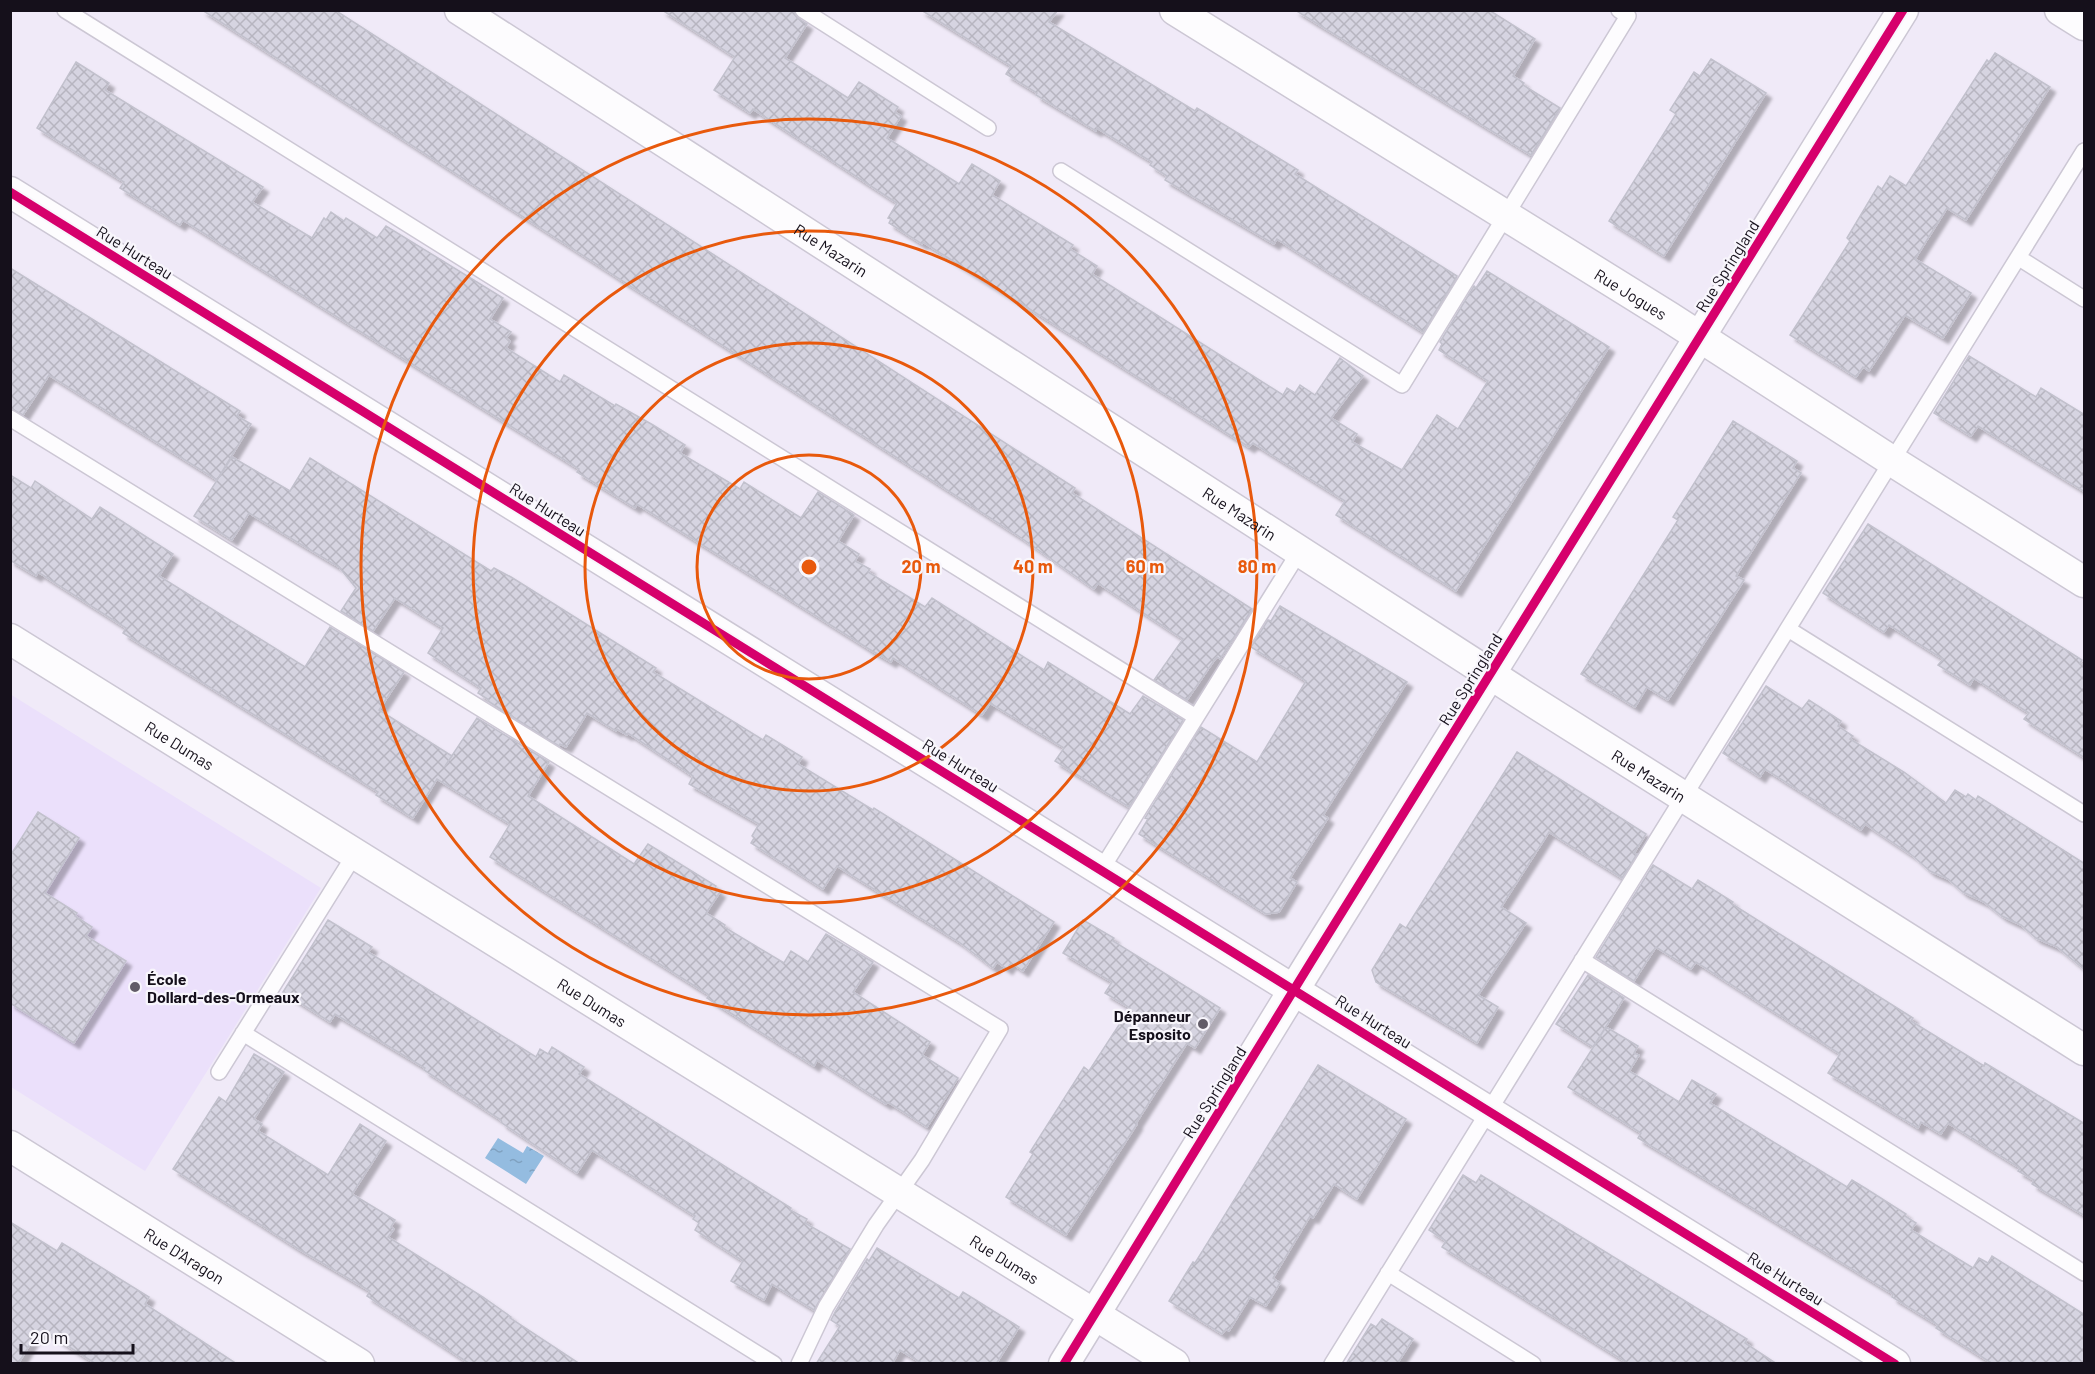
<svg xmlns="http://www.w3.org/2000/svg" width="2095" height="1374" font-family="Barlow,sans-serif">
	<style>
		.built { fill: #ebe0fb }
		.water { fill: url(#water-ripples) }
		.building { fill: url(#building-cross-hatch); stroke: #c2c1cd; stroke-width: 1.5; filter: url(#shadow) }
		.lines { fill: none; stroke-linecap: round; stroke-linejoin: round }
		.lane-casing { stroke: #ccc7d4; stroke-width: 18 }
		.street-casing { stroke: #ccc7d4; stroke-width: 33 }
		.lane { stroke: #fdfcfe; stroke-width: 15 }
		.street { stroke: #fdfcfe; stroke-width: 30 }
		.cycleway-casing { stroke: #f8f6fc; stroke-width: 13 }
		.cycleway { stroke: #d6006c; stroke-width: 9 }
		.ring { fill: none; stroke: #e8590c; stroke-width: 3 }
		.poi-dot { fill: #625c68; stroke: #f8f6fc; stroke-width: 2 }
		.labels { text-anchor: middle; dominant-baseline: central; stroke-width: 4.5; stroke-linejoin: round; paint-order: stroke }
		.street-label { font-size: 16px; fill: #15101b; stroke: #f8f6fc }
		.poi-label { font-size: 16px; font-weight: bold; fill: #15101b; stroke: #f8f6fc; text-anchor: start }
		.centre { fill: #e8590c; stroke: #f8f6fc; stroke-width: 3 }
		.ring-label { font-size: 18px; text-anchor: middle; font-weight: bold; fill: #e8590c; stroke: #f8f6fc; stroke-width: 4.5; stroke-linejoin: round; paint-order: stroke }
	</style>
	<defs>
		<pattern id="water-ripples" width="26" height="14" patternUnits="userSpaceOnUse" patternTransform="scale(1.5)"><rect width="26" height="14" fill="#94bce0"/><path d="M2 4q2-2 4 0t4 0M15 11q2-2 4 0t4 0" fill="none" stroke="#7fa1c0"/></pattern>
		<pattern id="building-cross-hatch" width="8" height="8" patternUnits="userSpaceOnUse" patternTransform="scale(1.5)"><rect width="8" height="8" fill="#d6d4e1"/><path d="M0 0l8 8M0 8l8-8" fill="none" stroke="#b7b5c0"/></pattern>
		<filter id="shadow"><feDropShadow dx="5.5" dy="5.5" stdDeviation="1.5" flood-color="#0004"/></filter>
	</defs>
	<rect width="100%" height="100%" fill="#f0eaf8"/>
	<!-- built -->
	<path class="built" d="M10,694L321,888L145,1171L11,1087Z"/>
	<!-- water -->
	<path class="water" d="M498,1138L523,1153L527,1146L544,1156L526,1184L485,1158Z"/>
	<!-- building -->
	<path class="building" d="M202,10H335L1033,461L1075,488L1072,493L1252,609L1220,659L1217,657L1213,662L1187,700L1154,680L1183,639L1098,583L1094,589L1017,535Z
		M662,10H793L797,18L807,24L785,58L848,98L859,82L898,107L895,112L901,116L887,138L959,184L972,164L1000,181L992,195L1073,245L1070,249L1097,266L1092,274L1283,395L1287,388L1295,393L1300,385L1315,395L1340,358L1363,376L1331,418L1357,434L1352,442L1402,470L1437,415L1458,429L1488,381L1439,350L1442,344L1440,342L1474,286L1476,288L1487,271L1609,347L1456,591L1336,515L1345,501L1253,443L1249,447L923,242L922,244L889,223L891,219L888,218L897,203L753,109L750,113L714,90L735,57Z
		M921,10H1058L1049,22L1195,111L1197,108L1298,170L1295,174L1457,276L1423,332L1277,239L1274,244L1165,180L1167,176L1150,165L1152,162L1097,128L1096,131L1036,95L1037,93L1006,74L1011,66Z
		M1295,10H1489L1535,39L1513,76L1524,83L1523,85L1560,108L1531,155Z
		M1995,53L2050,87L1966,220L1947,208L1915,259L1971,293L1943,338L1905,315L1869,371L1863,367L1856,377L1790,335L1850,241L1847,238L1878,186L1882,189L1890,176L1906,186L1987,60L1989,62Z
		M1711,59L1766,93L1664,256L1609,221L1676,114L1670,110L1694,72L1700,76Z
		M76,62L109,83L105,90L263,187L252,202L312,238L324,218L326,220L331,212L344,221L346,218L377,238L386,226L503,298L490,319L511,332L506,338L510,341L506,348L560,382L564,375L615,406L616,404L653,425L685,445L680,453L740,489L744,482L801,518L818,492L854,515L838,541L859,554L855,561L870,569L868,572L925,607L932,598L1044,670L1048,662L1130,714L1143,696L1183,720L1129,807L1055,761L1064,748L990,703L982,715L893,658L891,662L869,649L637,504L635,508L577,472L579,469L183,220L180,225L120,188L124,182L37,128Z
		M10,268L240,411L237,416L251,424L217,480L49,375L23,415L10,408Z
		M1969,356L2036,397L2041,388L2085,415V492L1978,426L1971,436L1934,413Z
		M1733,421L1797,461L1793,468L1801,473L1736,576L1744,580L1668,700L1647,687L1635,707L1581,674L1678,520L1673,517Z
		M232,457L290,491L310,458L491,571L494,568L511,577L656,668L653,672L763,740L766,735L802,757L798,764L873,810L874,808L1054,922L1023,971L1011,963L1007,969L997,962L993,968L959,942L837,866L823,889L751,843L754,838L752,836L759,824L689,784L693,776L628,733L627,735L617,729L616,731L587,713L566,747L560,744L559,746L488,701L489,700L478,693L481,688L428,653L443,628L395,598L373,631L341,611L356,588L339,567L249,513L232,540L194,516Z
		M10,475L31,488L35,481L92,519L100,507L173,554L159,576L305,667L330,627L404,672L379,710L452,756L445,766L477,718L549,762L528,796L634,864L648,844L716,886L715,889L720,892L706,913L725,925L724,927L784,963L791,951L808,962L826,934L873,962L853,992L930,1042L922,1055L958,1078L927,1127L888,1102L886,1104L817,1060L814,1066L707,998L709,995L490,857L510,824L437,779L413,818L376,795L378,792L123,633L126,628L38,572L36,576L10,560Z
		M1868,524L2082,660L2080,663L2085,666V758L2024,719L2029,713L2002,696L1974,678L1970,685L1938,665L1943,659L1889,625L1884,632L1823,593Z
		M1280,606L1407,682L1323,815L1328,818L1290,878L1297,882L1279,912L1266,914L1139,834L1148,819L1145,818L1201,727L1257,762L1306,681L1251,647L1268,620L1271,621Z
		M1766,686L1802,709L1809,700L1841,721L1838,726L1853,736L1850,739L1904,772L1946,803L1955,790L1966,797L1968,794L1976,800L1978,796L2085,864V970L2057,947L2036,938L2021,925L2002,916L1984,902L1963,892L1948,879L1930,871L1913,856L1865,824L1861,830L1765,769L1760,777L1723,753Z
		M1517,752L1646,834L1634,853L1637,854L1622,878L1549,832L1501,907L1526,923L1478,995L1498,1007L1477,1043L1376,982L1372,970L1400,924L1406,928Z
		M38,812L79,838L45,893L77,913L75,916L92,927L86,936L126,961L74,1043L10,1003V856Z
		M1653,865L1692,889L1698,880L1733,902L1732,904L1913,1018L1911,1021L1984,1066L1985,1063L2085,1124V1216L2032,1184L2034,1180L2018,1171L2020,1168L1948,1123L1941,1134L1921,1122L1918,1128L1828,1073L1840,1054L1696,962L1691,969L1656,947L1634,981L1596,957Z
		M328,920L372,947L368,952L536,1057L540,1049L548,1054L552,1047L584,1067L579,1074L791,1208L790,1210L807,1219L805,1223L850,1249L814,1310L772,1284L764,1300L731,1281L743,1261L695,1230L699,1223L693,1219L695,1216L592,1150L577,1173L502,1123L501,1120L424,1070L425,1068L335,1014L330,1022L283,992Z
		M1083,920L1114,938L1113,941L1220,1008L1195,1048L1187,1043L1136,1123L1137,1124L1066,1235L1006,1197L1033,1154L1030,1152L1084,1067L1089,1071L1130,1008L1105,993L1112,982L1063,953Z
		M1588,975L1624,998L1593,1047L1556,1024Z
		M1606,1027L1638,1046L1634,1053L1639,1055L1629,1071L1679,1102L1692,1080L1716,1094L1710,1103L1847,1187L1852,1180L1865,1188L1906,1214L1905,1216L1916,1223L1911,1230L1973,1268L1979,1258L1988,1263L1992,1256L2085,1315V1364H1993L1936,1328L1938,1325L1892,1297L1893,1294L1638,1138L1641,1133L1568,1087Z
		M254,1054L284,1072L254,1119L262,1124L258,1131L328,1175L360,1124L386,1141L352,1194L395,1220L391,1227L394,1229L388,1237L483,1297L511,1317L510,1318L580,1364H470L367,1296L370,1291L297,1248L173,1169L219,1097L226,1102Z
		M1318,1065L1406,1119L1357,1199L1334,1184L1313,1218L1310,1216L1273,1278L1280,1283L1266,1306L1250,1297L1229,1331L1226,1329L1222,1334L1169,1301L1193,1262L1195,1263Z
		M1463,1175L1476,1183L1481,1175L1534,1208L1747,1339L1745,1343L1777,1364H1629L1442,1247L1446,1241L1429,1230Z
		M10,1222L57,1251L62,1243L149,1297L145,1304L237,1364H96L43,1330L38,1338L35,1336L18,1364H10Z
		M877,1248L959,1298L963,1292L1019,1327L996,1364H923L900,1350L892,1364H816L840,1326L831,1320L835,1312L867,1259L869,1261Z
		M1382,1319L1413,1339L1397,1364H1346L1371,1324L1376,1327Z"/>
	<g class="lines">
		<!-- lane casing -->
		<g class="lane-casing">
			<path id="lane" d="M65,10L1196,717
				M803,10L988,128
				M1061,171L1402,385L1628,16L1619,10
				M2019,258L2084,299
				M10,418L1000,1029L922,1160L876,1225L826,1307L799,1364
				M1788,629L2084,814
				M1101,870L1299,552
				M1582,960L2084,1273
				M243,1033L774,1364
				M219,1072L355,854
				M1388,1273L1533,1364
				M1332,1364L2084,151"/>
		</g>
		<!-- street casing -->
		<g class="street-casing">
			<g id="street">
				<path id="s1" d="M460,10L1521,694L2084,1050"/>
				<path id="s2" d="M1175,10L1669,317L1892,461L2084,582"/>
				<path d="M2060,10L2084,25"/>
				<path d="M10,192L1895,1364"/>
				<path id="s3" d="M10,639L1174,1364"/>
				<path id="s4" d="M10,1146L359,1364"/>
				<path d="M1064,1364L1311,962L1903,10"/>
			</g>
		</g>
		<!-- lane -->
		<use href="#lane" class="lane"/>
		<!-- street -->
		<use href="#street" class="street"/>
		<!-- cycleway casing -->
		<g class="cycleway-casing">
			<path id="cycleway" d="M10,192L1895,1364
				M1064,1364L1311,962L1903,10"/>
		</g>
		<!-- cycleway -->
		<use href="#cycleway" class="cycleway"/>
	</g>
	<!-- distance rings -->
	<g class="ring">
		<circle cx="809" cy="567" r="112"/>
		<circle cx="809" cy="567" r="224"/>
		<circle cx="809" cy="567" r="336"/>
		<circle cx="809" cy="567" r="448"/>
	</g>
	<!-- markers -->
	<g class="poi-dot">
		<circle cx="135" cy="987" r="6"/>
		<circle cx="1203" cy="1024" r="6"/>
	</g>
	<g class="labels">
		<!-- street labels -->
		<g class="street-label">
			<text stroke="none"><textPath href="#s1" startOffset="442">Rue Mazarin</textPath></text>
			<text transform="translate(135 252) rotate(32)">Rue Hurteau</text>
			<text transform="translate(1727 266) rotate(-58)">Rue Springland</text>
			<text stroke="none"><textPath href="#s2" startOffset="537">Rue Jogues</textPath></text>
			<text transform="translate(548 509) rotate(32)">Rue Hurteau</text>
			<text stroke="none"><textPath href="#s1" startOffset="928">Rue Mazarin</textPath></text>
			<text transform="translate(1470 679) rotate(-58)">Rue Springland</text>
			<text stroke="none"><textPath href="#s3" startOffset="200">Rue Dumas</textPath></text>
			<text transform="translate(961 765) rotate(32)">Rue Hurteau</text>
			<text stroke="none"><textPath href="#s1" startOffset="1414">Rue Mazarin</textPath></text>
			<text stroke="none"><textPath href="#s3" startOffset="686">Rue Dumas</textPath></text>
			<text transform="translate(1374 1021) rotate(32)">Rue Hurteau</text>
			<text transform="translate(1214 1092) rotate(-58)">Rue Springland</text>
			<text stroke="none"><textPath href="#s4" startOffset="206">Rue D'Aragon</textPath></text>
			<text stroke="none"><textPath href="#s3" startOffset="1172">Rue Dumas</textPath></text>
			<text transform="translate(1786 1278) rotate(32)">Rue Hurteau</text>
		</g>
		<!-- poi labels -->
		<g class="poi-label">
			<text x="147" y="978">École<tspan x="147" dy="18">Dollard-des-Ormeaux</tspan></text>
			<text x="1191" y="1015" text-anchor="end">Dépanneur<tspan x="1191" dy="18">Esposito</tspan></text>
		</g>
	</g>
	<circle cx="809" cy="567" r="9" class="centre"/>
	<g class="ring-label">
		<text x="921" y="573">20 m</text>
		<text x="1033" y="573">40 m</text>
		<text x="1145" y="573">60 m</text>
		<text x="1257" y="573">80 m</text>
	</g>
	<!-- border -->
	<rect width="2095" height="1374" fill="none" stroke="#15101b" stroke-width="24"/>
	<!-- scale -->
	<path d="M21 1344v9h112v-9" fill="none" stroke="#15101b" stroke-width="3"/>
	<text x="30" y="1344" font-size="18" fill="#15101b" stroke="#f8f6fc" stroke-width="4.5" paint-order="stroke">20 m</text>
</svg>
